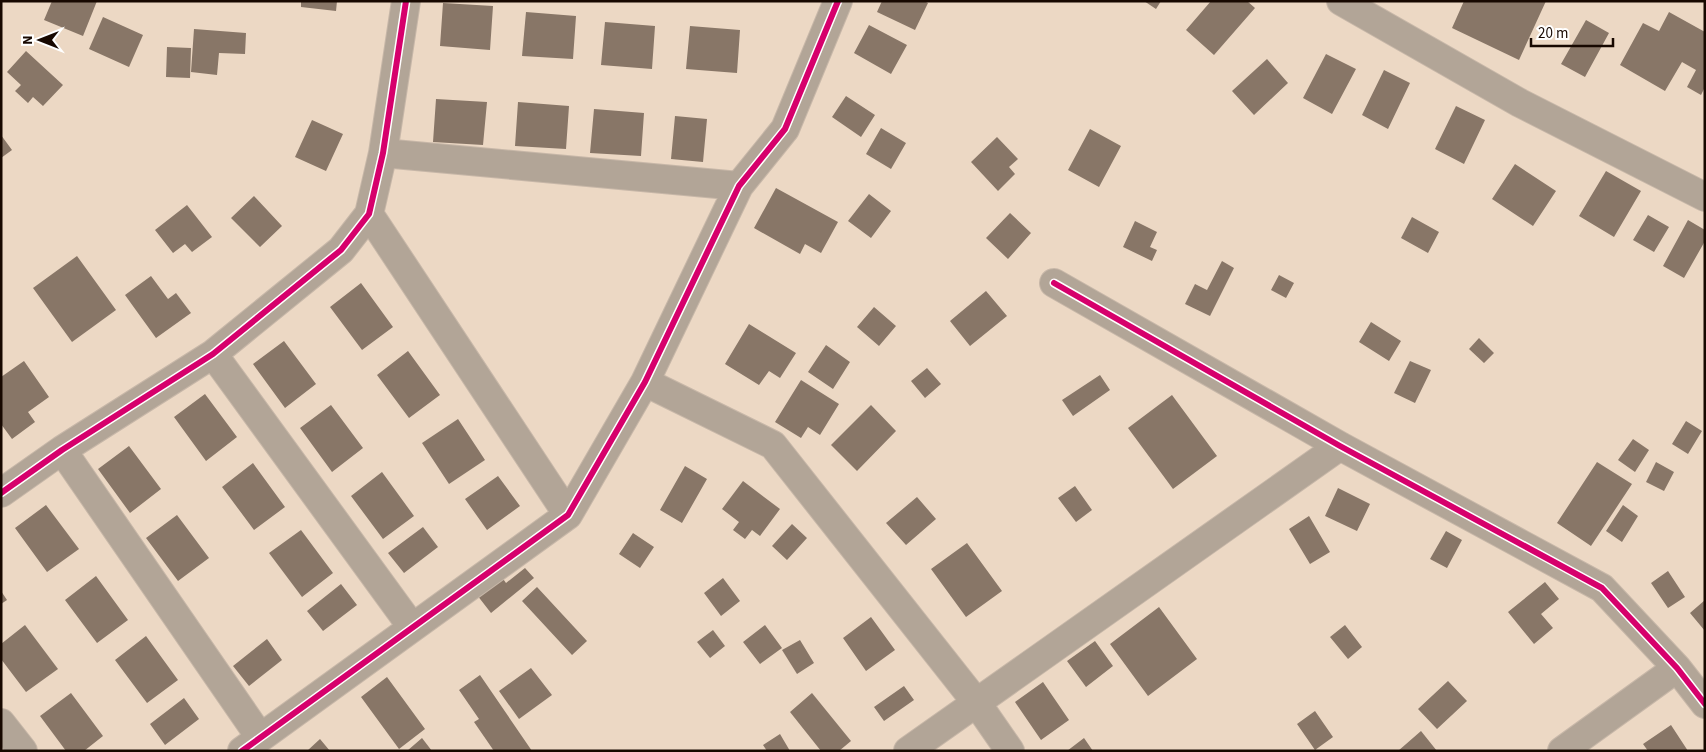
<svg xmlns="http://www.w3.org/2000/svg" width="1706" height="752" font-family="'Source Sans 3',sans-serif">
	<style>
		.building { fill: #887667 }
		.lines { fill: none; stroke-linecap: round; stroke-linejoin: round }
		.minor-casing { stroke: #c7b7a8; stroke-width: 30 }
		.minor { stroke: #b2a597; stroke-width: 28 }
		.cycleway-casing { stroke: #fff; stroke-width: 9 }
		.cycleway { stroke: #d6006c; stroke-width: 6 }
	</style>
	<rect width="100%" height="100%" fill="#ecd8c4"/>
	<!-- building -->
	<path class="building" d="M52,1H97L83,36L44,20Z
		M301,1H337L336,11L301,7Z
		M882,1H924L928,3L915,30L877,12Z
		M1144,1H1161L1156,9Z
		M1211,1H1247L1255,8L1214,55L1186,30Z
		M1464,1H1546L1519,60L1452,28Z
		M443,3L493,6L490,50L440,46Z
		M526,12L576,16L573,59L522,56Z
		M1669,12L1705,32V87L1701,95L1687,87L1696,70L1682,62L1665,91L1620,65L1643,23L1659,31Z
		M103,17L143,35L129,67L89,49Z
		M1586,20L1609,33L1585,77L1561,64Z
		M605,22L655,26L652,69L601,65Z
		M869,25L907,45L891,74L854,53Z
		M690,26L740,30L737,73L686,69Z
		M194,29L246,33L245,54L219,53L217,75L191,72Z
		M167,47L191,48L190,78L166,77Z
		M26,51L63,85L43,106L33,97L28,103L15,91L21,85L7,72Z
		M1326,54L1356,69L1332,114L1303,98Z
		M1267,59L1288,83L1254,115L1232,91Z
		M1384,70L1410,83L1388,129L1362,115Z
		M846,96L875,115L861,137L832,117Z
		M436,99L487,102L483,145L433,142Z
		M518,102L569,106L566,149L515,146Z
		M1456,106L1485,120L1464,164L1435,149Z
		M594,109L644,113L641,156L590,153Z
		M675,116L707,119L703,162L671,159Z
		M312,120L343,134L326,171L295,157Z
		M881,128L906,143L891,169L866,154Z
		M1090,129L1121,146L1099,187L1068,170Z
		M1,135L12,150L1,158Z
		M997,137L1018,159L1009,167L1015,174L998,191L971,162Z
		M1515,164L1556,191L1533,226L1492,199Z
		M1606,171L1641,191L1614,237L1579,216Z
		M776,188L838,222L821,253L805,244L800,254L754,228Z
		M869,194L891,211L871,238L848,221Z
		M254,196L282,226L260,247L231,218Z
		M187,205L212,237L192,252L185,244L173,253L155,230Z
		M1010,213L1031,233L1008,259L986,238Z
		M1648,215L1669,227L1654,252L1633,240Z
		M1412,217L1439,232L1428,253L1401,238Z
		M1688,220L1705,230V241L1684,278L1663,266Z
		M1135,221L1157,232L1150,247L1157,250L1152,261L1123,247Z
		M77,256L116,310L72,342L33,288Z
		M1222,261L1234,268L1210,316L1185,304L1195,284L1207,290Z
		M1279,275L1294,283L1286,298L1271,290Z
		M151,276L168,299L176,293L191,313L156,338L125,295Z
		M361,283L393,327L362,350L330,307Z
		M986,291L1007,316L970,346L950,321Z
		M874,307L896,326L879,346L857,327Z
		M1371,322L1401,341L1389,361L1359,342Z
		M749,324L796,353L780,378L769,371L759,385L725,364Z
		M1479,338L1494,353L1484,363L1469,349Z
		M284,341L316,384L285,408L253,364Z
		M826,345L850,362L833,389L808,372Z
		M408,351L440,395L409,418L377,375Z
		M24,361L49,397L28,412L35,422L12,439L1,424V377Z
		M1410,361L1431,370L1415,403L1394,393Z
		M927,368L941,384L925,398L911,381Z
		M1100,375L1110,390L1073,416L1062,400Z
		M801,380L839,404L820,435L808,427L801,438L775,422Z
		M205,394L237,437L206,461L174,417Z
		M1172,395L1217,456L1173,489L1128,428Z
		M331,405L363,448L332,472L300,428Z
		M871,405L896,431L857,471L831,445Z
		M458,419L485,460L449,484L422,443Z
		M1686,421L1702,431L1688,454L1672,444Z
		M1633,439L1649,450L1635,472L1618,460Z
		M129,446L161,489L130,513L98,469Z
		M1597,462L1632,484L1591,546L1557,523Z
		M1656,462L1674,472L1664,491L1646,482Z
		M253,463L285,507L254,530L222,487Z
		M685,466L707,479L682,523L660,510Z
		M382,472L414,516L383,539L351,496Z
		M498,476L520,506L487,530L465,499Z
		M743,481L780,509L760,536L752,530L745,539L733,530L739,522L722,509Z
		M1075,486L1092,510L1076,522L1058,498Z
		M1338,488L1370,504L1357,531L1325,516Z
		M917,497L936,519L906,545L886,523Z
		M46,505L79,549L47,572L15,528Z
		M1623,505L1638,516L1622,542L1606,531Z
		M177,515L209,558L178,581L146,538Z
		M1309,516L1330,552L1310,564L1289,529Z
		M792,524L807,538L787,560L772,546Z
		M423,527L438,547L404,573L388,553Z
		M301,530L333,573L302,597L269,553Z
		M1446,531L1462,540L1447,568L1430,559Z
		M633,533L654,547L640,568L619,554Z
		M967,543L1002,591L966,617L931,569Z
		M525,568L534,578L491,613L477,595L501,576L506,583Z
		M1668,571L1685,597L1668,608L1651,583Z
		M96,576L128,620L97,643L65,600Z
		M723,578L740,601L721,616L704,593Z
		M1545,582L1559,599L1541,614L1553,628L1534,644L1508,612Z
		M341,584L357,605L323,631L307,611Z
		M537,587L587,641L572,655L522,601Z
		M1,591L7,600L1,604Z
		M1705,600V631L1690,613Z
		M1159,607L1197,659L1148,696L1110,644Z
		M871,617L895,650L866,671L843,638Z
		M25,625L58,669L26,692L1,659V644Z
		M765,625L782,648L760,664L743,642Z
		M1345,625L1362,647L1348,659L1330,637Z
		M713,630L725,646L710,658L697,642Z
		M146,636L178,680L147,703L115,660Z
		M267,639L282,660L249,686L233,666Z
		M800,640L814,663L797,674L782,650Z
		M1095,641L1113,666L1086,687L1067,661Z
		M531,668L552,695L519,719L499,691Z
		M480,675L532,751H494L474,722L479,719L459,690Z
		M387,677L425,729L399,749L361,697Z
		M1448,681L1467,701L1437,729L1418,709Z
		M1043,682L1069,720L1041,740L1015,702Z
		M904,686L914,700L884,721L874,707Z
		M71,693L103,736L84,751H66L40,716Z
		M812,693L851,741L839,751H821L790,712Z
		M184,698L199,719L165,745L150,724Z
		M1315,711L1333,737L1315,750L1297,724Z
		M1671,725L1688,751H1648L1643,744Z
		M1421,731L1437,751H1398Z
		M780,734L790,751H767L763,745Z
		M422,738L432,751H407Z
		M1084,738L1093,751H1067Z
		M320,739L330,751H307Z"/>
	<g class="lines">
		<!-- minor casing -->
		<g class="minor-casing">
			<path id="minor" d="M1341,1L1520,103L1705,197
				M383,153L739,186
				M369,214L568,515
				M1054,283L1340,446L1602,588L1677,668L1705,704
				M213,354L412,627
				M645,382L773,445L976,702L1010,751
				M62,450L260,737
				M1,493L62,450L213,354L341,250L369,214L383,153L406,1
				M1,723L23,751
				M242,751L568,515L645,382L739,186L785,129L838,1
				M908,751L1340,446
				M1562,751L1677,668"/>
		</g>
		<!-- minor -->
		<use href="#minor" class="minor"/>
		<!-- cycleway casing -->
		<g class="cycleway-casing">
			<path id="cycleway" d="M1054,283L1340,446L1602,588L1677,668L1705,704
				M1,493L62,450L213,354L341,250L369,214L383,153L406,1
				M242,751L568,515L645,382L739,186L785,129L838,1"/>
		</g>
		<!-- cycleway -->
		<use href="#cycleway" class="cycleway"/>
	</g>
	<!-- border -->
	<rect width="1706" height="752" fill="none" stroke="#170800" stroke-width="5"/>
	<!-- north arrow -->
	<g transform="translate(40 40) rotate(270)" stroke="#ffffff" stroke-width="4" paint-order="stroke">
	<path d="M0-4L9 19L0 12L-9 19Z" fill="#170800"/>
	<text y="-8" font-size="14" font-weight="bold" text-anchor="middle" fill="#170800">N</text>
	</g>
	<!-- scale -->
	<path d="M1531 38v8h82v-8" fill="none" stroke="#170800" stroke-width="2.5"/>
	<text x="1538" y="38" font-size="15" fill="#170800" stroke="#ffffff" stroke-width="4" paint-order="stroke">20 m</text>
</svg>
